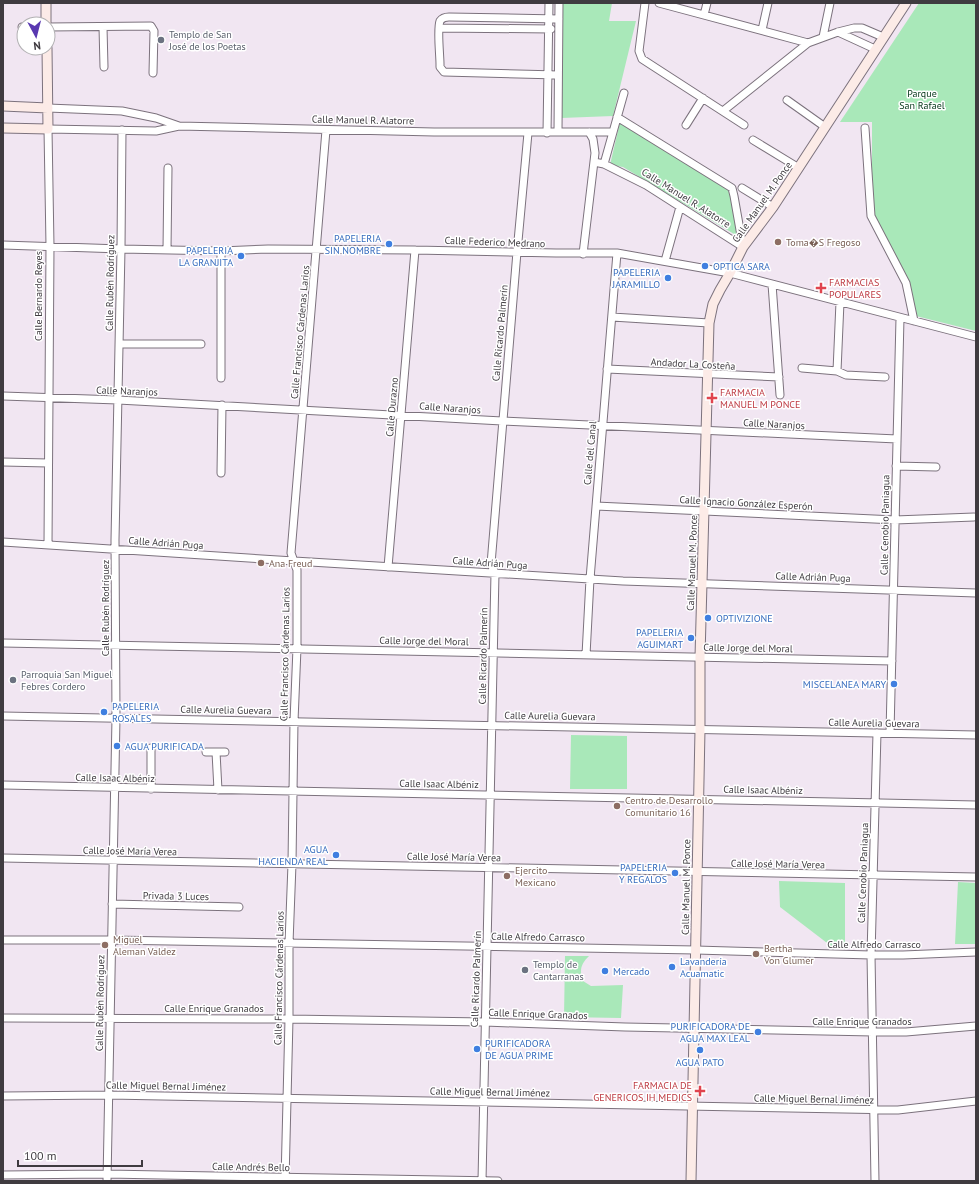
<svg xmlns="http://www.w3.org/2000/svg" width="979" height="1184" font-family="'PT Sans',sans-serif">
	<style>
		.green { fill: #a9e8b9 }
		.lines { fill: none; stroke-linecap: round; stroke-linejoin: round }
		.street-casing { stroke: #7c727d; stroke-width: 9 }
		.secondary-casing { stroke: #7c727d; stroke-width: 11 }
		.street { stroke: #fff; stroke-width: 7 }
		.secondary { stroke: #fcebe7; stroke-width: 9 }
		.worship-dot { fill: #6b7280; stroke: #fff; stroke-width: 1.5 }
		.education-dot { fill: #8d6e63; stroke: #fff; stroke-width: 1.5 }
		.shop-dot { fill: #3f7fe0; stroke: #fff; stroke-width: 1.5 }
		.health-dot { fill: #e0444e; stroke: #fff; stroke-width: 1.5 }
		.labels { text-anchor: middle; dominant-baseline: central; stroke-width: 3; stroke-linejoin: round; paint-order: stroke }
		.worship-label { font-size: 10px; fill: #5b616d; stroke: #fff; text-anchor: start }
		.park-label { font-size: 10px; fill: #023517; stroke: #fff }
		.street-label { font-size: 10px; fill: #3f3b40; stroke: #fff }
		.shop-label { font-size: 10px; fill: #366cbe; stroke: #fff; text-anchor: end }
		.education-label { font-size: 10px; fill: #785e54; stroke: #fff; text-anchor: start }
		.health-label { font-size: 10px; fill: #be3a42; stroke: #fff; text-anchor: start }
	</style>
	<rect width="100%" height="100%" fill="#f1e6f2"/>
	<!-- green -->
	<path class="green" d="M562,3H612L609,21H636L613,116L561,118Z
		M919,3H976V331L916,316L908,279L875,219L872,212V122H840Z
		M620,122L730,190L739,237L623,167L610,165Z
		M571,735L627,736V789H570Z
		M779,881L845,883V945L831,946L780,907Z
		M958,882L976,883V944H955Z
		M565,956H589C581,964 579,970 583,981L591,986L623,985L621,1018L564,1017Z"/>
	<g class="lines">
		<!-- street casing -->
		<g class="street-casing">
			<path id="street" d="M645,3L639,51L642,59L744,125
				M659,3L808,43
				M704,15L707,3
				M22,27H24
				M48,27L151,26L154,31L153,73
				M103,27L104,67
				M440,28L551,29
				M762,30L768,3
				M838,32L875,49
				M823,37L830,3
				M558,75L444,72L440,67V64C440,55 437,29 440,21C442,18 446,17 449,17L559,19
				M787,100L825,127
				M48,108L122,111L156,118L179,126
				M723,111L808,43L838,32L854,28H862L883,37
				M617,117L732,188L734,196L743,247
				M686,125L703,98
				M865,128L871,216L906,283L914,321
				M558,132L559,3
				M547,133L549,3
				M753,140L799,168
				M594,162L604,164L646,185L743,247
				M604,164L624,93
				M742,188L773,207
				M3,245L121,249L221,251L268,249L415,250L556,253H617L730,273L976,337
				M167,250L168,168
				M583,254L595,153L593,139L589,132
				M665,261L680,207
				M772,284L780,395
				M612,317L709,323
				M119,344H201
				M802,368L837,371L846,375L885,377
				M607,369L779,377
				M837,371L840,302
				M221,378V251
				M3,396L118,400L502,421L897,439
				M3,462L48,463
				M896,466L936,467
				M221,473L222,405
				M596,506L895,520L974,517
				M3,542L294,561L623,581L976,593
				M48,545L50,246L48,129L156,131L179,126L434,132H613
				M388,567L415,250
				M3,643L892,661
				M586,655L590,579L617,253
				M3,716L976,735
				M890,733L900,318
				M151,748V789
				M206,752H225
				M216,752L218,790
				M3,785L976,805
				M3,858L976,877
				M112,904L239,907
				M3,940H112L696,950L871,955H903L976,952
				M3,1018L289,1019L485,1022L625,1027L873,1032H906L976,1026
				M3,1096L109,1095L898,1110L976,1101
				M3,1175L107,1174L498,1181
				M107,1181L116,718L115,540L121,249L122,130
				M285,1181L289,1019V943L292,864L294,721L297,648V570L291,553L326,130
				M482,1181L495,573L491,564L517,252L528,133
				M875,1181L871,955L877,733"/>
		</g>
		<!-- secondary casing -->
		<g class="secondary-casing">
			<path id="secondary" d="M46,3V24
				M3,106L48,108
				M3,128L48,129L47,48
				M691,1181L700,730V657L709,323L713,304L720,290L730,273L743,247L773,207L906,3"/>
		</g>
		<!-- street -->
		<use href="#street" class="street"/>
		<!-- secondary -->
		<use href="#secondary" class="secondary"/>
	</g>
	<!-- markers -->
	<g class="worship-dot">
		<circle cx="161" cy="40" r="4"/>
		<circle cx="13" cy="680" r="4"/>
		<circle cx="525" cy="970" r="4"/>
	</g>
	<g class="education-dot">
		<circle cx="778" cy="242" r="4"/>
		<circle cx="261" cy="563" r="4"/>
		<circle cx="617" cy="806" r="4"/>
		<circle cx="507" cy="876" r="4"/>
		<circle cx="105" cy="945" r="4"/>
		<circle cx="756" cy="954" r="4"/>
	</g>
	<g class="shop-dot">
		<circle cx="389" cy="244" r="4"/>
		<circle cx="241" cy="256" r="4"/>
		<circle cx="705" cy="266" r="4"/>
		<circle cx="668" cy="278" r="4"/>
		<circle cx="708" cy="618" r="4"/>
		<circle cx="691" cy="638" r="4"/>
		<circle cx="894" cy="684" r="4"/>
		<circle cx="104" cy="712" r="4"/>
		<circle cx="117" cy="746" r="4"/>
		<circle cx="336" cy="855" r="4"/>
		<circle cx="675" cy="873" r="4"/>
		<circle cx="672" cy="967" r="4"/>
		<circle cx="605" cy="971" r="4"/>
		<circle cx="758" cy="1032" r="4"/>
		<circle cx="477" cy="1049" r="4"/>
		<circle cx="700" cy="1050" r="4"/>
	</g>
	<g class="health-dot">
		<path d="M819 282h4v4h4v4h-4v4h-4v-4h-4v-4h4z"/>
		<path d="M710 392h4v4h4v4h-4v4h-4v-4h-4v-4h4z"/>
		<path d="M698 1085h4v4h4v4h-4v4h-4v-4h-4v-4h4z"/>
	</g>
	<g class="labels">
		<!-- worship labels -->
		<g class="worship-label">
			<text x="169" y="34">Templo de San<tspan x="169" dy="12">José de los Poetas</tspan></text>
			<text x="21" y="674">Parroquia San Miguel<tspan x="21" dy="12">Febres Cordero</tspan></text>
			<text x="533" y="964">Templo de<tspan x="533" dy="12">Cantarranas</tspan></text>
		</g>
		<!-- park labels -->
		<g class="park-label">
			<text x="922" y="93">Parque<tspan x="922" dy="12">San Rafael</tspan></text>
		</g>
		<!-- street labels -->
		<g class="street-label">
			<text transform="translate(363 120) rotate(1)">Calle Manuel R. Alatorre</text>
			<text transform="translate(686 198) rotate(32)">Calle Manuel R. Alatorre</text>
			<text transform="translate(762 202) rotate(-55)">Calle Manuel M. Ponce</text>
			<text transform="translate(495 242) rotate(2)">Calle Federico Medrano</text>
			<text transform="translate(110 283) rotate(-89)">Calle Rubén Rodríguez</text>
			<text transform="translate(38 296) rotate(-90)">Calle Bernardo Reyes</text>
			<text transform="translate(300 332) rotate(-85)">Calle Francisco Cárdenas Larios</text>
			<text transform="translate(500 333) rotate(-85)">Calle Ricardo Palmerín</text>
			<text transform="translate(693 364) rotate(3)">Andador La Costeña</text>
			<text transform="translate(127 391) rotate(2)">Calle Naranjos</text>
			<text transform="translate(392 407) rotate(-85)">Calle Durazno</text>
			<text transform="translate(450 408) rotate(4)">Calle Naranjos</text>
			<text transform="translate(774 424) rotate(3)">Calle Naranjos</text>
			<text transform="translate(590 453) rotate(-85)">Calle del Canal</text>
			<text transform="translate(746 503) rotate(3)">Calle Ignacio González Esperón</text>
			<text transform="translate(885 525) rotate(-89)">Calle Cenobio Paniagua</text>
			<text transform="translate(166 543) rotate(4)">Calle Adrián Puga</text>
			<text transform="translate(490 563) rotate(4)">Calle Adrián Puga</text>
			<text transform="translate(692 563) rotate(-88)">Calle Manuel M. Ponce</text>
			<text transform="translate(813 577) rotate(2)">Calle Adrián Puga</text>
			<text transform="translate(105 608) rotate(-90)">Calle Rubén Rodríguez</text>
			<text transform="translate(424 641) rotate(1)">Calle Jorge del Moral</text>
			<text transform="translate(748 648) rotate(1)">Calle Jorge del Moral</text>
			<text transform="translate(285 654) rotate(-89)">Calle Francisco Cárdenas Larios</text>
			<text transform="translate(483 656) rotate(-89)">Calle Ricardo Palmerín</text>
			<text transform="translate(226 710) rotate(1)">Calle Aurelia Guevara</text>
			<text transform="translate(550 716) rotate(1)">Calle Aurelia Guevara</text>
			<text transform="translate(874 723) rotate(1)">Calle Aurelia Guevara</text>
			<text transform="translate(115 778) rotate(1)">Calle Isaac Albéniz</text>
			<text transform="translate(439 784) rotate(1)">Calle Isaac Albéniz</text>
			<text transform="translate(763 790) rotate(1)">Calle Isaac Albéniz</text>
			<text transform="translate(130 851) rotate(1)">Calle José María Verea</text>
			<text transform="translate(454 857) rotate(1)">Calle José María Verea</text>
			<text transform="translate(778 864) rotate(1)">Calle José María Verea</text>
			<text transform="translate(863 873) rotate(-88)">Calle Cenobio Paniagua</text>
			<text transform="translate(686 887) rotate(-89)">Calle Manuel M. Ponce</text>
			<text transform="translate(176 896) rotate(1)">Privada 3 Luces</text>
			<text transform="translate(538 937) rotate(1)">Calle Alfredo Carrasco</text>
			<text x="874" y="944">Calle Alfredo Carrasco</text>
			<text transform="translate(279 978) rotate(-89)">Calle Francisco Cárdenas Larios</text>
			<text transform="translate(476 979) rotate(-88)">Calle Ricardo Palmerín</text>
			<text transform="translate(100 1003) rotate(-89)">Calle Rubén Rodríguez</text>
			<text x="214" y="1008">Calle Enrique Granados</text>
			<text transform="translate(538 1014) rotate(2)">Calle Enrique Granados</text>
			<text x="862" y="1021">Calle Enrique Granados</text>
			<text transform="translate(166 1086) rotate(1)">Calle Miguel Bernal Jiménez</text>
			<text transform="translate(490 1092) rotate(1)">Calle Miguel Bernal Jiménez</text>
			<text transform="translate(814 1099) rotate(1)">Calle Miguel Bernal Jiménez</text>
			<text transform="translate(251 1167) rotate(1)">Calle Andrés Bello</text>
		</g>
		<!-- shop labels -->
		<g class="shop-label">
			<text x="381" y="238">PAPELERIA<tspan x="381" dy="12">SIN NOMBRE</tspan></text>
			<text x="233" y="250">PAPELERIA<tspan x="233" dy="12">LA GRANJITA</tspan></text>
			<text x="713" y="266" text-anchor="start">OPTICA SARA</text>
			<text x="660" y="272">PAPELERIA<tspan x="660" dy="12">JARAMILLO</tspan></text>
			<text x="716" y="618" text-anchor="start">OPTIVIZIONE</text>
			<text x="683" y="632">PAPELERIA<tspan x="683" dy="12">AGUIMART</tspan></text>
			<text x="886" y="684">MISCELANEA MARY</text>
			<text x="112" y="706" text-anchor="start">PAPELERIA<tspan x="112" dy="12">ROSALES</tspan></text>
			<text x="125" y="746" text-anchor="start">AGUA PURIFICADA</text>
			<text x="328" y="849">AGUA<tspan x="328" dy="12">HACIENDA REAL</tspan></text>
			<text x="667" y="867">PAPELERIA<tspan x="667" dy="12">Y REGALOS</tspan></text>
			<text x="680" y="961" text-anchor="start">Lavandería<tspan x="680" dy="12">Acuamatic</tspan></text>
			<text x="613" y="971" text-anchor="start">Mercado</text>
			<text x="750" y="1026">PURIFICADORA DE<tspan x="750" dy="12">AGUA MAX LEAL</tspan></text>
			<text x="485" y="1043" text-anchor="start">PURIFICADORA<tspan x="485" dy="12">DE AGUA PRIME</tspan></text>
			<text x="700" y="1062" text-anchor="middle">AGUA PATO</text>
		</g>
		<!-- education labels -->
		<g class="education-label">
			<text x="786" y="242">Toma�S Fregoso</text>
			<text x="269" y="563">Ana Freud</text>
			<text x="625" y="800">Centro de Desarrollo<tspan x="625" dy="12">Comunitario 16</tspan></text>
			<text x="515" y="870">Ejercito<tspan x="515" dy="12">Mexicano</tspan></text>
			<text x="113" y="939">Miguel<tspan x="113" dy="12">Aleman Valdez</tspan></text>
			<text x="764" y="948">Bertha<tspan x="764" dy="12">Von Glumer</tspan></text>
		</g>
		<!-- health labels -->
		<g class="health-label">
			<text x="829" y="282">FARMACIAS<tspan x="829" dy="12">POPULARES</tspan></text>
			<text x="720" y="392">FARMACIA<tspan x="720" dy="12">MANUEL M PONCE</tspan></text>
			<text x="692" y="1085" text-anchor="end">FARMACIA DE<tspan x="692" dy="12">GENERICOS IH MEDICS</tspan></text>
		</g>
	</g>
	<!-- border -->
	<rect width="979" height="1184" fill="none" stroke="#3f3b40" stroke-width="8"/>
	<!-- north arrow -->
	<g transform="translate(36 36) rotate(173)"><circle r="19" fill="#ffffff" stroke="#b2b1b3"/>
	<path d="M0-3L7 15L0 10L-7 15Z" fill="#5938b0"/>
	<text y="-6" font-size="11" font-weight="bold" text-anchor="middle" fill="#3f3b40">N</text>
	</g>
	<!-- scale -->
	<path d="M18 1160v6h124v-6" fill="none" stroke="#3f3b40" stroke-width="2"/>
	<text x="24" y="1160" font-size="12" fill="#3f3b40" stroke="#ffffff" stroke-width="3" paint-order="stroke">100 m</text>
</svg>
